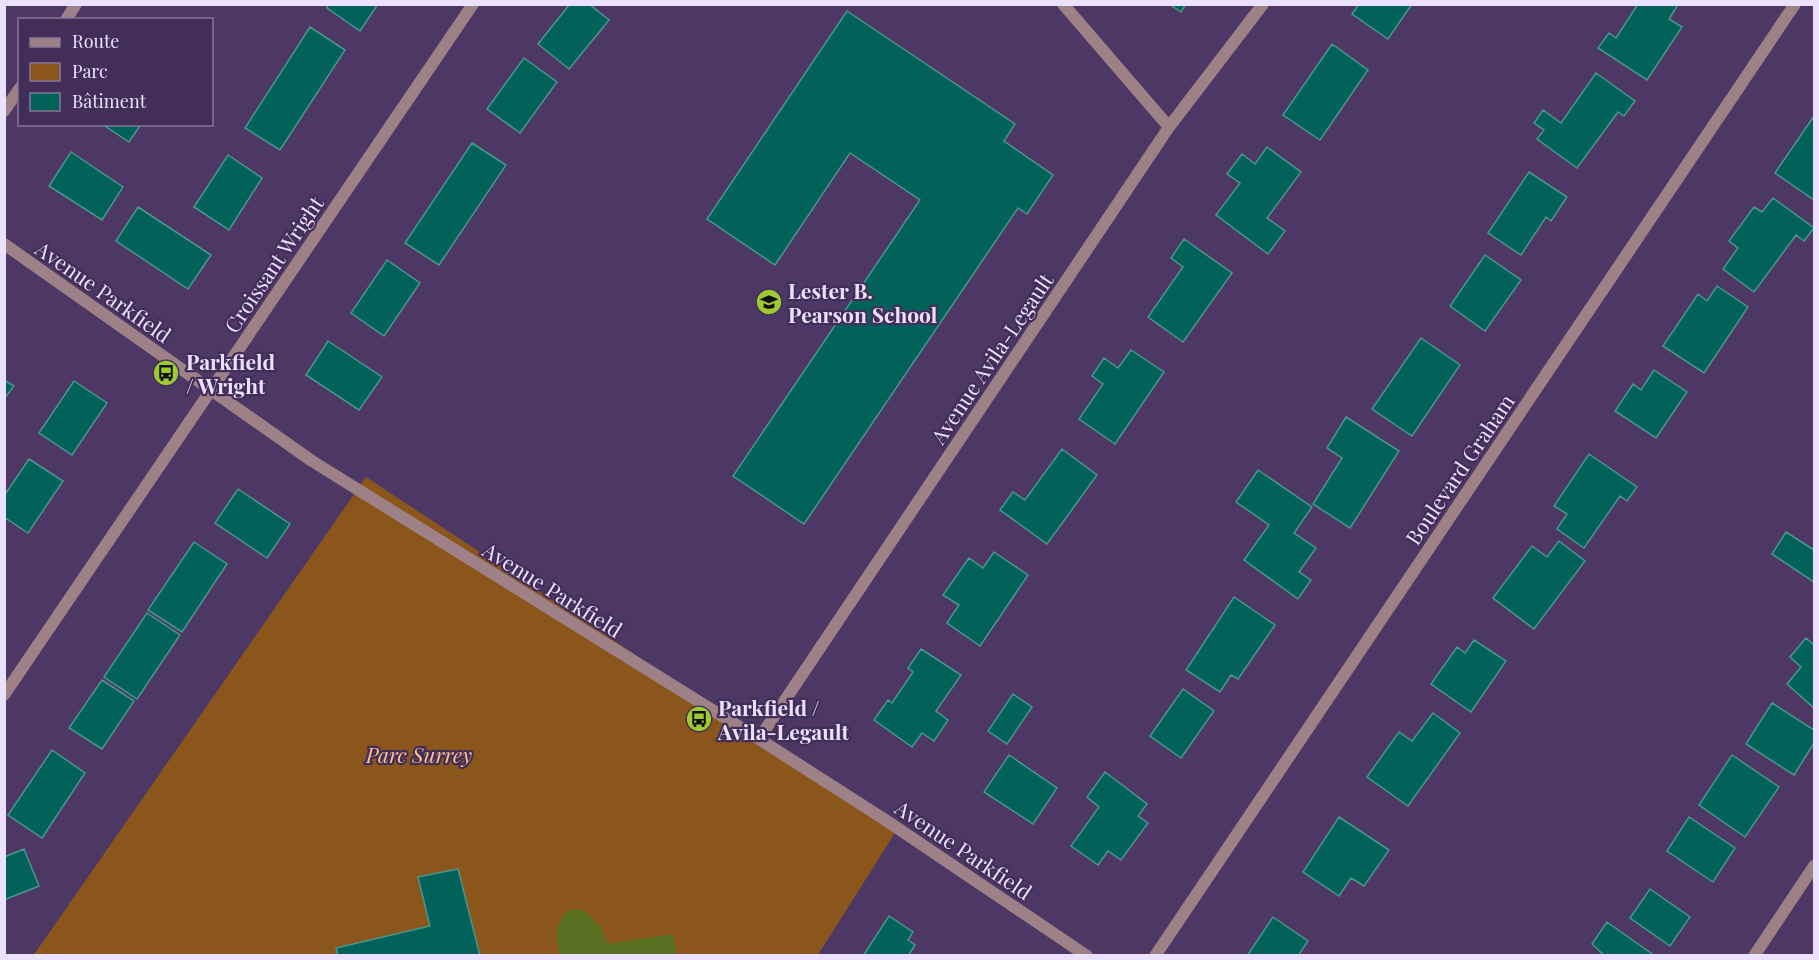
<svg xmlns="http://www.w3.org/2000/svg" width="1819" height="960" font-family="'Playfair Display',serif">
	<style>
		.green { fill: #8a561b }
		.water { fill: #586f22 }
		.building { fill: #02625a; stroke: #49978d; stroke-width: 1.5 }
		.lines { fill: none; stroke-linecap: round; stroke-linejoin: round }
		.minor { stroke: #9d8187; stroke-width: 12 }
		.labels { text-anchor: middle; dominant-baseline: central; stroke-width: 4.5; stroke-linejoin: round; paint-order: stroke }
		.street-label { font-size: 21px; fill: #ece1fc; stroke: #432d59 }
		.poi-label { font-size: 21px; font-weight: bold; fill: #ece1fc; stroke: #432d59; text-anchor: start }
		.park-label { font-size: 21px; font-style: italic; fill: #fdc38a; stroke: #432d59 }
	</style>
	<rect width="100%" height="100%" fill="#4d3865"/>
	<!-- green -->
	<path class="green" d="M366,477L898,828L818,955L33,956Z"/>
	<!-- water -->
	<path class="water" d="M571,909L584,910L601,928L608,944L673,934L677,955H560C556,935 553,923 571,909Z"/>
	<!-- building -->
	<path class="building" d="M329,4H378L360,31L327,8Z
		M570,4H589L609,20L569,69L538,44Z
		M1169,4H1186L1181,12Z
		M1359,4H1412L1388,39L1352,14Z
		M1638,4H1675L1677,6L1669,19L1682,27L1647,80L1598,48L1609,33L1616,38Z
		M847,11L1015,124L1004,141L1053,175L1027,214L1018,208L804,524L733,476L920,200L850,153L775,265L707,219Z
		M310,27L345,50L280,150L245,128Z
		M1332,44L1368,70L1320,140L1283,115Z
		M524,58L557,82L520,133L487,109Z
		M1596,73L1635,101L1624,116L1618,112L1577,168L1537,139L1544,130L1534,123L1543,110L1561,123Z
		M1814,116V200L1775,173Z
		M102,124H141L129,142Z
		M472,143L506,165L439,265L405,243Z
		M1267,147L1301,172L1267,218L1285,231L1268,254L1216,215L1240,183L1227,174L1242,154L1255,164Z
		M71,152L123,187L102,220L49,186Z
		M228,155L262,178L229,230L194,207Z
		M1529,172L1567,197L1551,221L1546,217L1521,255L1488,233Z
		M1773,198L1814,228L1804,241L1796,235L1754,292L1723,269L1738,248L1729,241L1754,207L1762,212Z
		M138,207L211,255L188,289L116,241Z
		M1184,239L1232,273L1183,342L1148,317L1183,267L1171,258Z
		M1485,255L1521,280L1485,331L1450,306Z
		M387,260L420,283L384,336L351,313Z
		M1717,286L1748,307L1704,373L1663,346L1698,294L1707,301Z
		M1421,338L1460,365L1412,436L1372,409Z
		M328,341L382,377L359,410L306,375Z
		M1131,350L1164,372L1115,444L1079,419L1103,384L1092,376L1104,358L1118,368Z
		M1654,370L1687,392L1656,438L1615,411L1633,384L1641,390Z
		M4,380L14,386L4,399Z
		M74,381L107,403L72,455L39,433Z
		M1346,417L1399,451L1350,528L1313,504L1342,458L1327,448Z
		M1062,449L1097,475L1047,544L1000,510L1013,492L1025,500Z
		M1589,454L1637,487L1627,501L1620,496L1584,548L1557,529L1567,514L1554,506Z
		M29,459L63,481L28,533L4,517V496Z
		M1258,470L1312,507L1294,533L1316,548L1299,572L1311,580L1298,599L1244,560L1269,525L1236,502Z
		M238,489L290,524L267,558L215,523Z
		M1786,532L1814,550V582L1772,554Z
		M1559,541L1585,561L1534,629L1493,598L1532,546L1547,557Z
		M194,542L227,564L182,632L148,610Z
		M994,552L1028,575L980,646L947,623L959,605L943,595L969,558L983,568Z
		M1234,597L1275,625L1238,679L1231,675L1220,692L1186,670Z
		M147,613L180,635L137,699L104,677Z
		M1806,638L1814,645V708L1787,684L1801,667L1790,657Z
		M1474,640L1506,661L1471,712L1431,684L1457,647L1465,653Z
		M921,649L961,675L936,711L948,720L934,741L922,733L912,747L874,720L888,700L892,703L913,672L908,668Z
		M102,680L134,701L102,749L69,728Z
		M1183,689L1214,711L1181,758L1150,736Z
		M1013,694L1032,707L1007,744L988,731Z
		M1772,703L1814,730V743L1794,775L1746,744Z
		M1433,713L1460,733L1408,806L1367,777L1399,732L1412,741Z
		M52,750L85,773L42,838L8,815Z
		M1009,755L1057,788L1033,824L984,792Z
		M1732,755L1779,787L1745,837L1699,805Z
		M1105,772L1147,804L1138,816L1148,823L1121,860L1108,851L1098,865L1071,846L1099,807L1087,797Z
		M1339,817L1389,850L1364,886L1351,878L1339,896L1303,872Z
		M1689,817L1735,848L1713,882L1667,851Z
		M24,849L39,886L4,900V857Z
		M458,869L480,956H338L336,948L430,926L418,877Z
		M1650,889L1690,917L1670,946L1630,918Z
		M889,916L913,932L908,940L915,945L908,956H863Z
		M1273,917L1308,941L1298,956H1247Z
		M1607,922L1655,956H1605L1592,944Z"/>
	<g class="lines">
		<!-- minor -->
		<path class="minor" d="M1063,4L1169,127
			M66,20L76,4
			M4,111L20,88
			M4,244L312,461L759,739L887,821L1087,956
			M4,695L473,4
			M759,739L1169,127L1263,4
			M1155,956L1795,4
			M1754,956L1814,866"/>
	</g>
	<!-- icons -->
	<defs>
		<g id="school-disc" transform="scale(1.35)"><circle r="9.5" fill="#9eca2f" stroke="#432d59"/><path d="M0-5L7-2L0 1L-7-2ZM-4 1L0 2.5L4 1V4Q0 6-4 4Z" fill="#111"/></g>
		<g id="bus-disc" transform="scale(1.35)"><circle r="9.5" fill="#9eca2f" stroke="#432d59"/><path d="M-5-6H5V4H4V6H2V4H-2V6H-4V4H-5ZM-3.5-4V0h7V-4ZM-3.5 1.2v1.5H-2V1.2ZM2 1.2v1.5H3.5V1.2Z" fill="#111"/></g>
	</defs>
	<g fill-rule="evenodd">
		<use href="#school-disc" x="769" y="302"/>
		<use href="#bus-disc" x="166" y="373"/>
		<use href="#bus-disc" x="699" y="719"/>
	</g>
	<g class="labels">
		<!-- street labels -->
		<g class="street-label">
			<text transform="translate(273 264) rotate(-56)">Croissant Wright</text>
			<text transform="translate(104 291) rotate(35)">Avenue Parkfield</text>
			<text transform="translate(991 358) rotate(-56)">Avenue Avila-Legault</text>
			<text transform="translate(1459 469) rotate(-56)">Boulevard Graham</text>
			<text transform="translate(553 589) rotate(32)">Avenue Parkfield</text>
			<text transform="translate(964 849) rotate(34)">Avenue Parkfield</text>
		</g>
		<!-- poi labels -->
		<g class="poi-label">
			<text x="788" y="290">Lester B.<tspan x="788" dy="24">Pearson School</tspan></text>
			<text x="186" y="361">Parkfield<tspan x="186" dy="24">/ Wright</tspan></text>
			<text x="718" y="707">Parkfield /<tspan x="718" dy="24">Avila-Legault</tspan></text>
		</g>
		<!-- park labels -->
		<g class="park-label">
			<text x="419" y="754">Parc Surrey</text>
		</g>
	</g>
	<!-- border -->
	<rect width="1819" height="960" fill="none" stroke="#ece1fc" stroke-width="12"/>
	<!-- legend -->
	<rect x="18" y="18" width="195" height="108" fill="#432d59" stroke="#87759a" stroke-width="1.5"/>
	<rect x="30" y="38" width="30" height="9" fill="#9d8187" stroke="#87759a" stroke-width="1.5"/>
	<text x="72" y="48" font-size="18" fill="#ece1fc">Route</text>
	<rect x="30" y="63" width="30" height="18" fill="#8a561b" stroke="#87759a" stroke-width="1.5"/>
	<text x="72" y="78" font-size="18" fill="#ece1fc">Parc</text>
	<rect x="30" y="93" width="30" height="18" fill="#02625a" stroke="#87759a" stroke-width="1.5"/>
	<text x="72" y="108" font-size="18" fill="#ece1fc">Bâtiment</text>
</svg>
